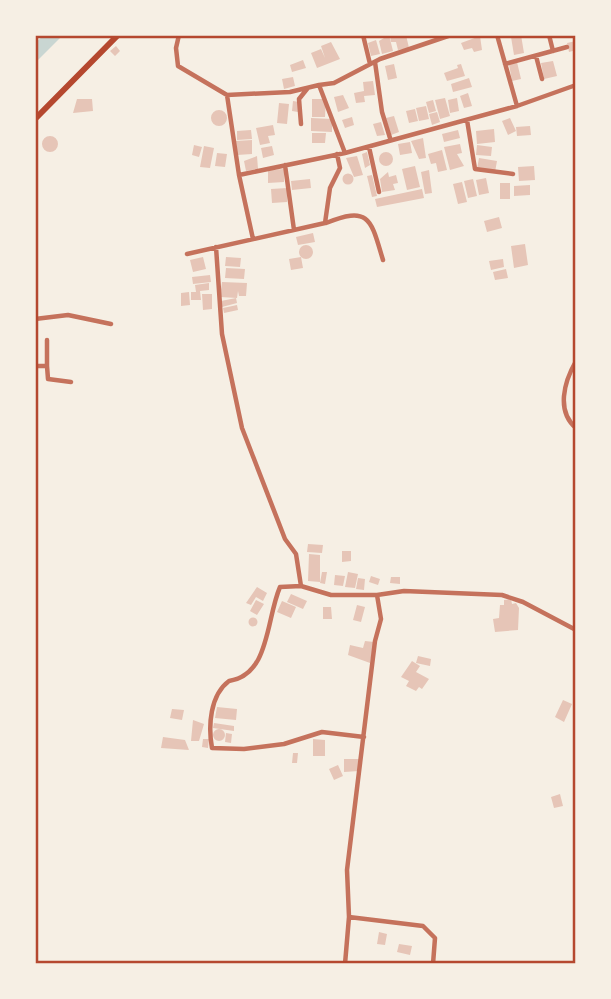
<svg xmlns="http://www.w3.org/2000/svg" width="611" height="999" font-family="Poppins,sans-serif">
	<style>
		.water { fill: #c9d6d2 }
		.building { fill: #e6c5b7 }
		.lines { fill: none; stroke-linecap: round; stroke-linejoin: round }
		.minor { stroke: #c5725c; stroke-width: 4.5 }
		.primary { stroke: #b5482f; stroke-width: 6 }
		.neatline { fill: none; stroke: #b5482f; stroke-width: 2.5 }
	</style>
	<rect width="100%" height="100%" fill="#f6efe4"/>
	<!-- water -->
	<path class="water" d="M44,35H63L35,63V43Z"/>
	<!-- building -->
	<path class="building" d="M389,35L393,51L382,54L379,41Z
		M390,35H406L409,48L398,50L396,42H391Z
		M521,35L524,53L514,55L511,37Z
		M480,36L482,50L474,52L472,48L464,50L461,43Z
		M376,40L380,54L371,56L368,43Z
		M576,41V50L569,52L567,43Z
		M331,42L340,59L317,68L311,53L321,49L325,58L321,46Z
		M116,46L120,51L115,56L110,51Z
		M303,60L306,68L292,72L290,65Z
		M553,61L557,76L544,79L541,63Z
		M517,62L521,79L512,81L509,64Z
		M394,64L397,78L388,80L385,66Z
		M461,64L465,76L447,81L444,73L458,68L457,65Z
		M293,77L295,86L284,89L282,79Z
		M469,78L472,87L453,92L451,84Z
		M373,81L375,95L364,96L365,102L356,103L354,93L364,91L363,82Z
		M468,93L472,106L464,108L460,96Z
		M343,95L349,108L338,112L334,97Z
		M445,98L450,116L440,119L435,100Z
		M457,98L459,111L450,113L448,100Z
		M77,99H92L93,111L73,113Z
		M312,99H326L325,117H312Z
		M433,100L436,111L429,113L426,102Z
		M293,101L299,102L298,112L292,111Z
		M279,103L289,104L287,124L277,123Z
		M426,106L429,119L419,121L416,108Z
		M415,109L418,121L409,123L406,111Z
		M211 118a8 8 0 1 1 16 0a8 8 0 1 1-16 0Z
		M437,112L440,122L432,125L429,114Z
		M394,116L399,132L391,135L386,118Z
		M352,117L354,125L345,128L342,120Z
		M311,118L332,119V132L311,131Z
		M510,118L516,131L508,135L502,121Z
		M381,122L385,135L377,136L373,124Z
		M273,125L275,135L268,136L270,143L260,145L256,128Z
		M530,126L531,135L517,136L516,127Z
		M494,129L495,142L477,144L476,131Z
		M251,130L252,139L237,140V131Z
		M458,130L460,138L444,142L442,134Z
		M312,133H326L325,143H312Z
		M42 144a8 8 0 1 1 16 0a8 8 0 1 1-16 0Z
		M423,138L426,158L419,159L411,141Z
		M252,140V154L237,155L236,141Z
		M410,142L412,153L400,155L398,144Z
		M460,144L462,153L457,154L464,166L450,170L444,147Z
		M194,145L202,147L199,157L192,155Z
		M477,145L492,147L491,156L476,155Z
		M204,146L214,148L210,168L200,167Z
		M272,146L274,155L263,158L261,148Z
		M442,150L447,170L438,172L436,163L431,164L428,154Z
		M367,152L370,165L365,168L362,154Z
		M379 159a7 7 0 1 1 14 0a7 7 0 1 1-14 0Z
		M217,153L227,154L225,167L215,166Z
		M257,156L258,169L246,171L244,161Z
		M357,156L363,175L354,177L346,158Z
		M479,158L497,161L495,172L477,169Z
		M415,166L420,187L407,190L402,169Z
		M534,166L535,180L519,181L518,167Z
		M284,169V182L268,183V170Z
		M429,170L432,193L425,194L421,172Z
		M388,172L389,177L396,175L398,183L393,184L395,190L382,192L380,179Z
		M342.5 179a5.5 5.5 0 1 1 11 0a5.5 5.5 0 1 1-11 0Z
		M372,175L377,196L372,197L367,176Z
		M486,178L489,193L479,195L476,180Z
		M310,179L311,188L292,190L291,181Z
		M473,179L477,196L468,198L464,181Z
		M462,182L467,202L458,204L453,184Z
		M500,183H510V199H500Z
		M530,185V195L514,196V186Z
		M287,188V202L272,203L271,189Z
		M422,189L424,198L377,207L375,199Z
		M499,217L502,228L487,232L484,221Z
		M313,233L315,242L298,245L296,237Z
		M525,244L528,265L514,268L511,246Z
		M299 252a7 7 0 1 1 14 0a7 7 0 1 1-14 0Z
		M203,257L206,269L193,272L190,260Z
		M226,257L241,258L240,267L225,266Z
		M301,257L303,268L291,270L289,259Z
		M503,259L504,267L491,270L489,261Z
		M226,268L245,269L244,279L225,278Z
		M506,269L508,278L495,280L493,272Z
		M210,275L211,282L193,284L192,277Z
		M222,282L247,283L246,296H239L238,291L237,298L220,297Z
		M209,283V290L200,291L201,300H191V292H196L195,285Z
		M189,292L190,305L181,306V293Z
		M202,294H212V309L203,310Z
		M236,298L237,303L222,307L221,301Z
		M237,305L238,310L224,313L223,308Z
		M308,544L323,545L322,553L307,552Z
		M342,551H351V561L342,562Z
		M309,554L320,555V582L308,581Z
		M322,572H327L325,584L320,583Z
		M348,572L358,574L355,588L345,587Z
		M335,575L345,576L343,586L334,585Z
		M371,576L380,579L378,585L369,582Z
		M391,577H400V584L390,583Z
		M358,578L365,579L364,590L356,589Z
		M257,587L267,593L263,601L256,597L251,605L246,603Z
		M291,594L307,601L303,609L287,602Z
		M511,599L512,604L516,603L519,608L518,630L495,632L493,619L499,618L500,605H504V600Z
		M256,600L264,604L257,615L250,611Z
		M282,601L296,607L291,618L277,612Z
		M357,605L365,607L361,622L353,620Z
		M323,607H331L332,619H323Z
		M248.5 622a4.5 4.5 0 1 1 9 0a4.5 4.5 0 1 1-9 0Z
		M365,641L374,642L370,663L348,655L350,645L363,648Z
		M418,656L431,659L430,666L416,663Z
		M412,661L420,666L416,672L429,679L422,689L419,687L416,691L406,686L409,681L401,677Z
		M563,700L572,704L564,722L555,717Z
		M217,707L237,709L236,720L215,718Z
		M172,709L184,710L182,720L170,718Z
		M193,720L204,724L199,741H191Z
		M214,723L234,726V731L213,728Z
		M213 735a6 6 0 1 1 12 0a6 6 0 1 1-12 0Z
		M226,733L232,734L231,743L225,742Z
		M163,737L185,740L189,750L161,748Z
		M203,739H209L208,748L202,747Z
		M313,739L325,740V756H313Z
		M293,753H298L297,763H292Z
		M344,759H359V771L344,772Z
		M338,765L343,776L334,780L329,769Z
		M560,794L563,806L554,808L551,797Z
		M379,932L387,934L385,945L377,944Z
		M399,944L412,946L410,955L397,952Z"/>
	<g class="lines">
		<!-- minor -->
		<path class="minor" d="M179,35L176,48L178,66L227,95L290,92L319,85L345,153L517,106L576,85
			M363,35L370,64
			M497,35L517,106
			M549,35L553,51
			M536,56L542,79
			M375,62L382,112L390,138
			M505,64L567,47
			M319,85L334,83L380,59L451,35
			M227,95L239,175L345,153
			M467,120L475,169L513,174
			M301,124L299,99L307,89
			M369,147L379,192
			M285,165L294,230
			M239,175L253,239
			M326,223C370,205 371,220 383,260
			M216,247L222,334L242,428L285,539L296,554L301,586
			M187,254L325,223L330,188L340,168L337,154
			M35,319L68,315L111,324
			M576,361C564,382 556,411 576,428
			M35,366H47L48,379L71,382
			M47,366V340
			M576,705V727
			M364,737L322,732L284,744L244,749L212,748C208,726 210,695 229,681C270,675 266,619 280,587L301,586L331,595H377L404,591L502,595L523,602L576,630
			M349,917L423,926L435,938L433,964
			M345,964L349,917L347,870L375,641L381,619L377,595"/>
		<!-- primary -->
		<path class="primary" d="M35,119L118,35"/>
	</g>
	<!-- border -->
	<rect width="611" height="999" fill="none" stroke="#f6efe4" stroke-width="74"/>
	<rect x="37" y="37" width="537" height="925" class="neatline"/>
</svg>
